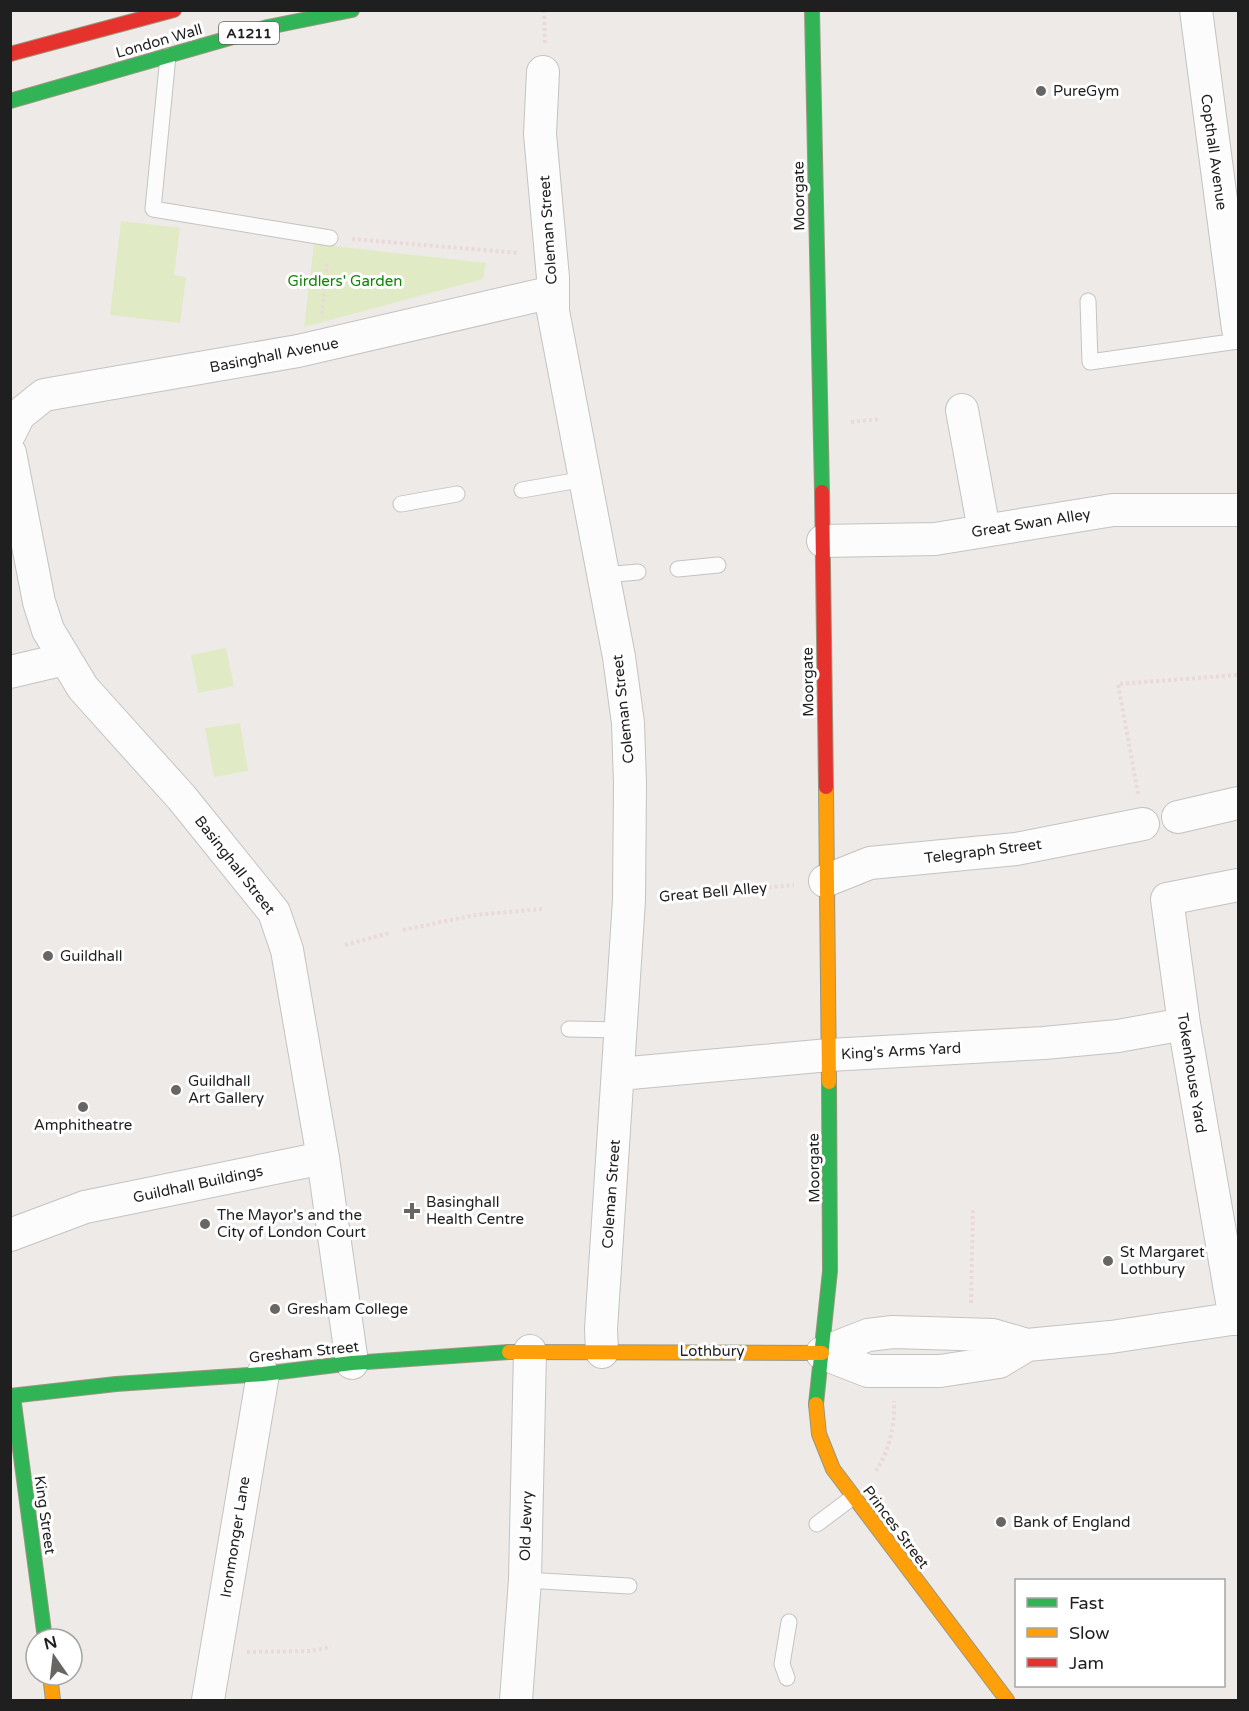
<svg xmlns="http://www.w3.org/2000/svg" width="1249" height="1711" font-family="'Varela Round',sans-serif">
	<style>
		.grass { fill: #e0ebc5 }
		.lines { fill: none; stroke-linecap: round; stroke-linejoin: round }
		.lane-casing { stroke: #c4c3c2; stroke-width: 17 }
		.street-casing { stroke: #c4c3c2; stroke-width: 34 }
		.fast-casing { stroke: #99967e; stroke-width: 16 }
		.slow-casing { stroke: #99967e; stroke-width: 16 }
		.jam-casing { stroke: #99967e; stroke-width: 16 }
		.path { stroke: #ebd9da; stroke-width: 4; stroke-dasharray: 3 3; stroke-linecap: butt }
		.lane { stroke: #fcfcfc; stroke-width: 15 }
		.street { stroke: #fcfcfc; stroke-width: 32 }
		.fast { stroke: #30b455; stroke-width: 14 }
		.slow { stroke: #ff9f0a; stroke-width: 14 }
		.jam { stroke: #e5322d; stroke-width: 14 }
		.poi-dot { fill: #676665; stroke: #fff; stroke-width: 2 }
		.labels { text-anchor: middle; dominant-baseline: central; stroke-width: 6; stroke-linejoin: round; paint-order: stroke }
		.shield { fill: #fff; stroke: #626262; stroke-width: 1.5 }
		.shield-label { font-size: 14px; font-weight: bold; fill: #1f1f1f }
		.street-label { font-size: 15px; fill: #1f1f1f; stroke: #fff }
		.poi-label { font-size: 15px; fill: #1f1f1f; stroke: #fff; text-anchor: start }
		.park-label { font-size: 15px; fill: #128306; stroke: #fff }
	</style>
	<rect width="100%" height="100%" fill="#edeae8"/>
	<!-- grass -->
	<path class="grass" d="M121,221L180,228L174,275L186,277L180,323L110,315Z
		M314,244L486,263L483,279L304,327Z
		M226,648L234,686L198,693L191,655Z
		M240,723L248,771L214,777L205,728Z"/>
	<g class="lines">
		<!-- lane casing -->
		<g class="lane-casing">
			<path id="lane" d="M168,56L153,209L330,238
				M1088,301L1090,362L1238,341
				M522,490L585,479
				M401,504L457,494
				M678,569L718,565
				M604,575L638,572
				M569,1029L621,1030
				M817,1524L853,1497
				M525,1580L629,1586
				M787,1678L782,1664L789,1622"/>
		</g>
		<!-- street casing -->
		<g class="street-casing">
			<path id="street" d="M1196,10L1238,329
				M543,72L540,134L553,278V311L619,657L628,723L630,784L629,900L601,1329L602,1352
				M962,410L984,530
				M10,433L19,415L44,395L298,351L553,292
				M10,453L39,602L48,630L83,688L182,798L274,912L287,950L323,1158L352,1363
				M823,541L935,539L1113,510H1238
				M10,672L65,659
				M1178,817L1238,803
				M825,881L870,863L1016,849L1143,824
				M619,1074L829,1055L1044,1043L1118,1036L1184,1024
				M10,1235L85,1207L323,1158
				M1235,1319L1184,1024L1167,899L1238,885
				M822,1353L868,1335L893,1332L993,1335L1027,1345L1111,1337L1238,1318
				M822,1353L868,1371H940L999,1362L1027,1345
				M208,1700L263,1374
				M516,1700L525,1580L530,1351"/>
		</g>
		<!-- fast casing -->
		<g class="fast-casing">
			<path id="fast" d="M812,10L822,492
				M10,101L268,27L352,10
				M10,1396L116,1384L263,1374L352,1363L509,1352
				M13,1396L45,1639
				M816,1404L830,1271L829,1082"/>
		</g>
		<!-- slow casing -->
		<g class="slow-casing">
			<path id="slow" d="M826,787L829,1082
				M509,1352L822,1353
				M816,1404L819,1434L833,1469L1007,1700
				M50,1675L53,1700"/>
		</g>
		<!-- jam casing -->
		<g class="jam-casing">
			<path id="jam" d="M10,54L174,10
				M822,492L826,787"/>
		</g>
		<!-- path -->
		<path class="path" d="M544,10L545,43
			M352,239L518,253
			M322,314L327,262
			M851,422L880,419
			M1138,794L1118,684L1238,675
			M661,897L794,885
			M403,930L475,915L542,909
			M345,945L390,933
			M971,1303L973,1208
			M876,1471C889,1451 895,1426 894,1401
			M247,1652L311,1651L331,1647"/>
		<!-- lane -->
		<use href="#lane" class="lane"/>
		<!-- street -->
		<use href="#street" class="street"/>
		<!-- fast -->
		<use href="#fast" class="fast"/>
		<!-- slow -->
		<use href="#slow" class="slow"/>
		<!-- jam -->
		<use href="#jam" class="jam"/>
	</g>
	<!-- markers -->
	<g class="poi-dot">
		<circle cx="1041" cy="91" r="6"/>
		<circle cx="48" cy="956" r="6"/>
		<circle cx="176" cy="1090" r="6"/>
		<circle cx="83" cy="1107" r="6"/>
		<path d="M409 1202h6v6h6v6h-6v6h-6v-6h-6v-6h6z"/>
		<circle cx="205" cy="1224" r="6"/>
		<circle cx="1108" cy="1261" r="6"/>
		<circle cx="275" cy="1309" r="6"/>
		<circle cx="1001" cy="1522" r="6"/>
	</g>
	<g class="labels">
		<!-- shield labels -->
		<rect class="shield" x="219" y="22" width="60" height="22" rx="4.5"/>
		<g class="shield-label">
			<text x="249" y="33">A1211</text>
		</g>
		<!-- street labels -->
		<g class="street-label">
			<text transform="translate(159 41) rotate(-16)">London Wall</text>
			<text transform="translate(1214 152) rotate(82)">Copthall Avenue</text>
			<text transform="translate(799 196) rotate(-91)">Moorgate</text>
			<text transform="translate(548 230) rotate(-94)">Coleman Street</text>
			<text transform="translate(274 355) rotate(-11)">Basinghall Avenue</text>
			<text transform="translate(1031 523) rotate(-9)">Great Swan Alley</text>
			<text transform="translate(808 682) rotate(-91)">Moorgate</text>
			<text transform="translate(623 709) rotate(-96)">Coleman Street</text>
			<text transform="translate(983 851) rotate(-7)">Telegraph Street</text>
			<text transform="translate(235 865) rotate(52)">Basinghall Street</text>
			<text transform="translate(713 892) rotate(-5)">Great Bell Alley</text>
			<text transform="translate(901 1051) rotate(-3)">King's Arms Yard</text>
			<text transform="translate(1192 1073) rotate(81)">Tokenhouse Yard</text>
			<text transform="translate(814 1168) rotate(-91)">Moorgate</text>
			<text transform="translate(198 1184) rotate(-12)">Guildhall Buildings</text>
			<text transform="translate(611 1194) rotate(-86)">Coleman Street</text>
			<text x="712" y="1351">Lothbury</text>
			<text transform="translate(304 1352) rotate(-6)">Gresham Street</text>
			<text transform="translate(45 1515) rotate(82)">King Street</text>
			<text transform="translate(526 1526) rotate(-88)">Old Jewry</text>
			<text transform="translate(896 1527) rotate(53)">Princes Street</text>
			<text transform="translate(235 1537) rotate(-81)">Ironmonger Lane</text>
		</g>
		<!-- poi labels -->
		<g class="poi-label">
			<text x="1053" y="91">PureGym</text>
			<text x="60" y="956">Guildhall</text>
			<text x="188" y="1081">Guildhall<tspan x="188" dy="17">Art Gallery</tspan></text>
			<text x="83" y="1125" text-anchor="middle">Amphitheatre</text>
			<text x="426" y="1202">Basinghall<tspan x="426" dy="17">Health Centre</tspan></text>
			<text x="217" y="1215">The Mayor's and the<tspan x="217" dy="17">City of London Court</tspan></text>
			<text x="1120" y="1252">St Margaret<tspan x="1120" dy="17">Lothbury</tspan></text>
			<text x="287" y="1309">Gresham College</text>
			<text x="1013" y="1522">Bank of England</text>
		</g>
		<!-- park labels -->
		<g class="park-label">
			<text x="345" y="281">Girdlers' Garden</text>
		</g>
	</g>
	<!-- border -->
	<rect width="1249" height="1711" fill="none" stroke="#1f1f1f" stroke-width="24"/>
	<!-- legend -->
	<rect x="1015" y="1579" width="210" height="108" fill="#ffffff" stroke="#a5a5a5" stroke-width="1.5"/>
	<rect x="1027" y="1598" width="30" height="9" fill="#30b455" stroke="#a5a5a5" stroke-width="1.5"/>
	<text x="1069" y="1609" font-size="18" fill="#1f1f1f">Fast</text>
	<rect x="1027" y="1628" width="30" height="9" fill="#ff9f0a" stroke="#a5a5a5" stroke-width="1.5"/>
	<text x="1069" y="1639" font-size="18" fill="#1f1f1f">Slow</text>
	<rect x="1027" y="1658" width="30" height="9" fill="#e5322d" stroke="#a5a5a5" stroke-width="1.5"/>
	<text x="1069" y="1669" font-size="18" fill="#1f1f1f">Jam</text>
	<!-- north arrow -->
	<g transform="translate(54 1657) rotate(346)"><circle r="28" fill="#ffffff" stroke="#a5a5a5" stroke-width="1.5"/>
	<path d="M0-4.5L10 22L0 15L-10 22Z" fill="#676665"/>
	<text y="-9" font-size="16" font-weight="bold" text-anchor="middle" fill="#1f1f1f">N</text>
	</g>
</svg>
